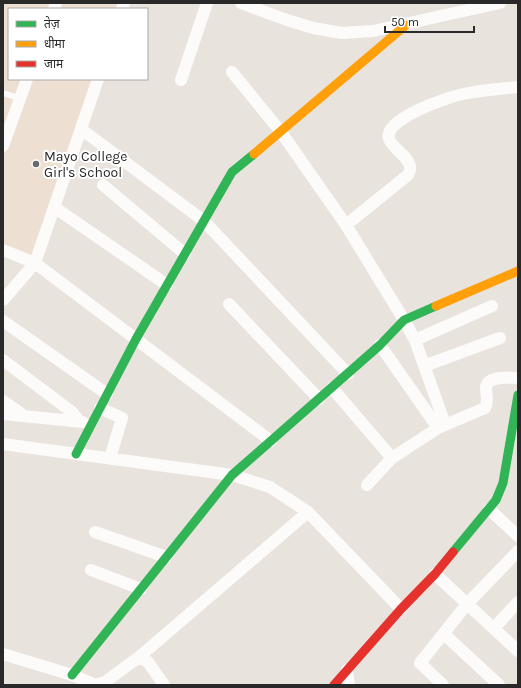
<svg xmlns="http://www.w3.org/2000/svg" width="521" height="688" font-family="Karla,'Noto Sans Devanagari',sans-serif">
	<style>
		.education { fill: #ede0d2 }
		.lines { fill: none; stroke-linecap: round; stroke-linejoin: round }
		.lane { stroke: #fcfbfa; stroke-width: 6 }
		.street { stroke: #fcfbfa; stroke-width: 12 }
		.fast { stroke: #30b455; stroke-width: 9 }
		.slow { stroke: #ff9f0a; stroke-width: 9 }
		.jam { stroke: #e5322d; stroke-width: 9 }
		.poi-dot { fill: #6c6a68; stroke: #fff; stroke-width: 1.5 }
		.labels { text-anchor: middle; dominant-baseline: central; stroke-width: 4; stroke-linejoin: round; paint-order: stroke }
		.poi-label { font-size: 14px; fill: #292929; stroke: #fff; text-anchor: start }
	</style>
	<rect width="100%" height="100%" fill="#e9e3de"/>
	<!-- education -->
	<path class="education" d="M3,3H124L122,9H9V79H98L35,263L3,250Z"/>
	<g class="lines">
		<!-- lane -->
		<path class="lane" d="M3,93L19,98"/>
		<!-- street -->
		<path class="street" d="M241,3L284,19L313,28L342,33L373,31L500,3
			M54,9L56,3
			M122,9L124,3
			M232,72L281,132L346,225L404,320L415,340L445,424
			M181,80L207,3
			M81,129L204,221L348,374
			M3,146L27,79
			M103,185L185,254
			M54,207L167,285
			M346,225L408,175C417,161 396,152 390,141C378,120 449,97 463,94C481,90 500,89 518,87
			M3,250L35,263L271,441
			M3,300L35,263L98,79
			M229,304L319,399
			M3,321L107,394
			M415,340L492,306
			M380,345L438,428
			M3,360L72,412L79,421
			M424,366L500,338
			M332,388L392,458
			M3,401L23,415
			M100,408L122,418L110,458
			M3,414L83,422
			M3,444L232,475L270,487L308,512L401,609
			M367,485L392,458L438,428L485,408C489,401 486,396 486,388C487,375 509,378 518,378
			M489,509L518,536
			M95,532L166,557
			M91,570L141,589
			M435,574L518,651
			M494,628L518,602
			M444,634L499,685
			M3,654L72,675L96,685L105,682L139,657L308,512
			M139,657L148,662L164,685
			M347,670L349,685
			M443,685L420,663L467,604L518,551"/>
		<!-- fast -->
		<path class="fast" d="M76,454L136,339L232,172L254,154
			M453,552L496,500L503,483L518,395
			M72,675L232,475L380,345L404,320L436,306"/>
		<!-- slow -->
		<path class="slow" d="M254,154L406,25
			M436,306L518,271"/>
		<!-- jam -->
		<path class="jam" d="M334,685L401,609L435,574L453,552"/>
	</g>
	<!-- markers -->
	<circle class="poi-dot" cx="36" cy="164" r="4"/>
	<g class="labels">
		<!-- poi labels -->
		<g class="poi-label">
			<text x="44" y="156">Mayo College<tspan x="44" dy="16">Girl's School</tspan></text>
		</g>
	</g>
	<!-- border -->
	<rect width="521" height="688" fill="none" stroke="#292929" stroke-width="8"/>
	<!-- legend -->
	<rect x="8" y="8" width="140" height="72" fill="#ffffff" stroke="#a9a9a9"/>
	<rect x="16" y="21" width="20" height="6" fill="#30b455" stroke="#a9a9a9"/>
	<text x="44" y="28" font-size="12" fill="#292929">तेज़</text>
	<rect x="16" y="41" width="20" height="6" fill="#ff9f0a" stroke="#a9a9a9"/>
	<text x="44" y="48" font-size="12" fill="#292929">धीमा</text>
	<rect x="16" y="61" width="20" height="6" fill="#e5322d" stroke="#a9a9a9"/>
	<text x="44" y="68" font-size="12" fill="#292929">जाम</text>
	<!-- scale -->
	<path d="M385 26v6h89v-6" fill="none" stroke="#292929" stroke-width="2"/>
	<text x="391" y="26" font-size="12" fill="#292929" stroke="#ffffff" stroke-width="3" paint-order="stroke">50 m</text>
</svg>
